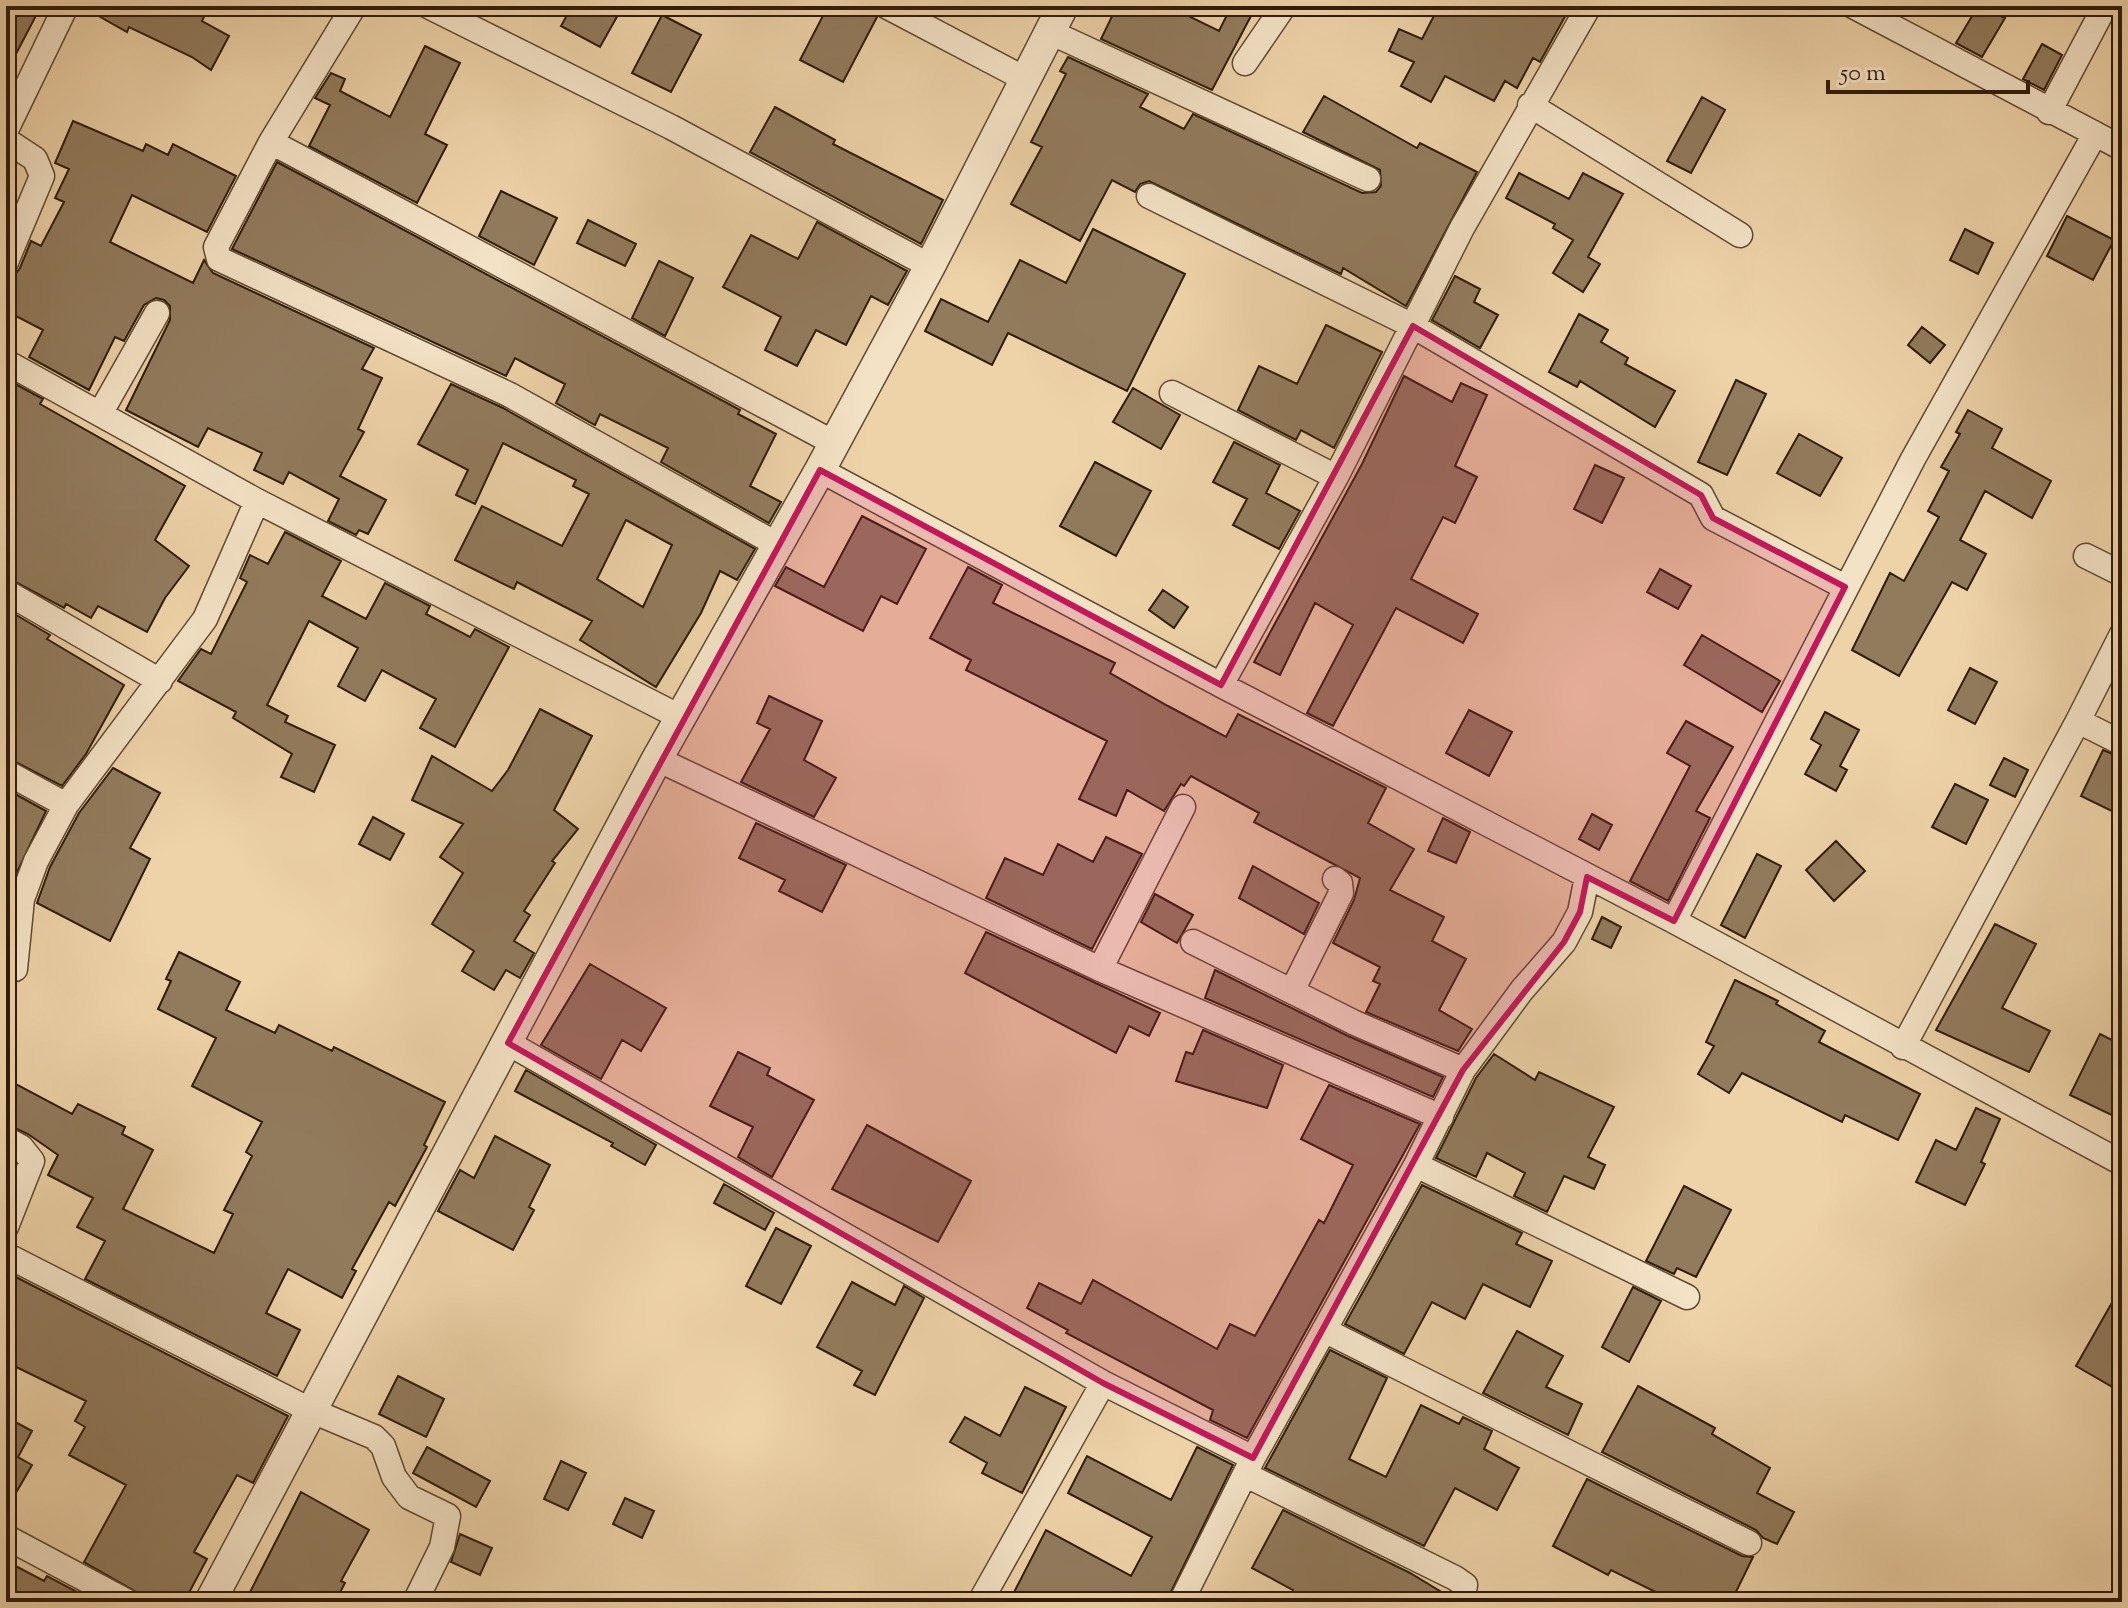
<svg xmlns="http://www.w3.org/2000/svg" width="2128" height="1608" font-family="'Sorts Mill Goudy',serif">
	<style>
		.building { fill: #927b5d; stroke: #2f1c0b; stroke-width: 2; fill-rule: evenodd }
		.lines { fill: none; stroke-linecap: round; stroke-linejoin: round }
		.minor-casing { stroke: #5f4a32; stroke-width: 27 }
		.tertiary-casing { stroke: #5f4a32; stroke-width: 33 }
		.minor { stroke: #f4e2c6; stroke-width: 24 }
		.tertiary { stroke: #f4e2c6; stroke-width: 30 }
		.marked { fill: #c2185b; fill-opacity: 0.2; stroke: #c2185b; stroke-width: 6; stroke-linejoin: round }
	</style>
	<rect width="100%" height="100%" fill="#eed2a8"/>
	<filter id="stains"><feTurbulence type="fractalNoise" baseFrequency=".0025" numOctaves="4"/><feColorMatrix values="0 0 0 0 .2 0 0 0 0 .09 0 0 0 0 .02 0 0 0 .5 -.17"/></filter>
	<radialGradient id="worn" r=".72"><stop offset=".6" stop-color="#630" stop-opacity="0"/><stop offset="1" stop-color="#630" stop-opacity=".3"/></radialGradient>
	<!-- building -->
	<path class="building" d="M6,6H41L6,73Z
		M81,6H209L202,21L229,36L211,70L192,57L129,27L127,32Z
		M572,6H623L600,47L561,26Z
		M828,6H871L877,17L843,82L800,60Z
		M1117,6H1168L1219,31L1231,7L1251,16L1212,90L1101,39Z
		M1439,6H1553L1567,13L1540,62L1533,58L1517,88L1505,81L1494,101L1445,76L1431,102L1401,86L1414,62L1389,51L1399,29L1422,39Z
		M1978,6L2005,18L1982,57L1956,43Z
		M662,15L701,35L671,92L632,73Z
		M2042,44L2062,55L2044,90L2023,79Z
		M425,46L460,63L425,134L447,145L417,203L309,146L330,105L315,98L331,73L345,79L340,91L390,117Z
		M1068,57L1148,94L1140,107L1184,129L1193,114L1362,193L1376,192L1381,186L1380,170L1303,132L1324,96L1417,148L1420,143L1477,172L1406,306L1343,268L1341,274L1149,181L1140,184L1135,192L1112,180L1080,241L1011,204L1042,147L1031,142L1066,74L1060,71Z
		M1702,97L1725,110L1691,173L1667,161Z
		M775,107L835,140L833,144L943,200L921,244L750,152Z
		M73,121L143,151L146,144L168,155L173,144L236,176L207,232L132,195L110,242L193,283L204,260L213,273L374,348L362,369L382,378L358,429L364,432L340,476L386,500L368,534L359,530L356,535L328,521L339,499L289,472L283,484L254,470L262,453L208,428L198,447L126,410L170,320V306L164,300L156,298L144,305L124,341L115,337L89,390L29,357L43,330L6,311V287L20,268L31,241L41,246L64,202L55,198L69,169L55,163Z
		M277,162L740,410L738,414L776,434L750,486L781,502L769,523L661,462L668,448L600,414L595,425L556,403L565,384L528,365L515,358L506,376L232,249Z
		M1519,173L1569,199L1583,173L1623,194L1588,257L1600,264L1583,292L1553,273L1573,240L1553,228L1555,224L1506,198Z
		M501,191L557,218L534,265L479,236Z
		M2067,216L2114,240L2093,280L2047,256Z
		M588,220L636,244L625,266L577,243Z
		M817,222L907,271L888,305L871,296L846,345L816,330L797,366L765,350L781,317L723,287L751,235L798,259Z
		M1093,229L1185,274L1127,391L1008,333L992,365L925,331L941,299L988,322L1020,260L1066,283Z
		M1965,229L1993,243L1978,274L1950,260Z
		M659,261L693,278L665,336L632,318Z
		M1455,276L1480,289L1474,302L1498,315L1480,348L1432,320Z
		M1579,314L1608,330L1601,342L1628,358L1625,364L1675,391L1655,427L1580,381L1577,387L1549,372Z
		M1326,325L1382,352L1334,448L1301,430L1296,440L1238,410L1259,366L1297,384Z
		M1922,327L1945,345L1930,363L1908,345Z
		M1404,376L1452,402L1461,383L1487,395L1455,466L1477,477L1455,523L1443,517L1411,579L1478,614L1463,643L1396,608L1333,726L1307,713L1353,625L1315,603L1280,675L1254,662L1362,464Z
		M6,379L43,399L40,404L185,486L155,540L189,566L165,598L147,632L98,606L91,618L66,604L64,608L6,577Z
		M1736,380L1766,394L1727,475L1698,462Z
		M451,384L503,408L755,549L737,580L720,571L701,613L656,687L580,640L592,621L517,582L514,589L455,560L482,506L562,546L589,494L573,486L576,480L503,443L475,504L456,495L468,470L418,444ZM626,520L672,545L643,607L597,579Z
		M1133,388L1180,415L1161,449L1113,422Z
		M1968,410L2002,429L1992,448L2051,481L2032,518L1985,491L1960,540L1986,554L1967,590L1952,582L1899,676L1852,650L1890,573L1904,581L1939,517L1928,511L1949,471L1941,467L1960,434L1956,432Z
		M1799,434L1842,458L1820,496L1777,473Z
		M1234,442L1280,465L1266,493L1300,511L1279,549L1233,525L1247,499L1213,482Z
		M1095,462L1151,491L1116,556L1060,526Z
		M1595,465L1624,478L1602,523L1574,509Z
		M862,516L926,549L897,604L881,596L863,631L775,586L786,567L824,587Z
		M285,532L341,561L322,596L366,619L385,583L430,606L426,614L470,637L475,629L509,647L455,747L420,728L436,699L382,670L365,701L338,686L358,648L309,621L267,705L288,716L285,722L335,745L314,792L281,777L292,754L233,718L236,712L178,681L201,649L211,654L247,582L240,578L250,555L268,564Z
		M968,567L1002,585L993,603L1115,663L1110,673L1168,706L1226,737L1238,714L1386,788L1368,823L1414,849L1390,890L1444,917L1432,941L1466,959L1439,1010L1472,1029L1458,1051L1366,1012L1380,984L1373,981L1380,967L1333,943L1354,900L1360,878L1254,822L1259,813L1191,776L1184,786L1181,784L1164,811L1127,790L1116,816L1079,799L1107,741L966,670L971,660L930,638Z
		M1660,569L1691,586L1678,609L1647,592Z
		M1163,590L1188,607L1174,628L1149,610Z
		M6,609L50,635L47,639L124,685L86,754L62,786L6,757Z
		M1702,635L1780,681L1762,712L1684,665Z
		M1970,668L1997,682L1975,724L1948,710Z
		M769,696L822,721L804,760L836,778L814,817L741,782L770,729L757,723Z
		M540,709L592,736L554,810L578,829L552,861L555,863L524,911L530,915L514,941L534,953L520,978L506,970L494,990L462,971L474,951L432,924L463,873L440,857L463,824L412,800L432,756L492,791L508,770Z
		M1469,710L1512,732L1489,776L1446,753Z
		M1825,712L1859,730L1840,766L1847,770L1836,791L1805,774L1821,745L1811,739Z
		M1686,721L1733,747L1696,811L1710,818L1668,901L1630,881L1690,766L1667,753Z
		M2103,750L2122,758V816L2081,796Z
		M2004,758L2028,770L2015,797L1990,785Z
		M113,768L160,793L130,848L150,859L110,941L37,903L50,867L79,813Z
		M1955,784L1988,800L1966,844L1932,827Z
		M6,789L46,811L11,885L6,882Z
		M1592,814L1612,825L1599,850L1579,839Z
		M373,817L404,834L390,860L359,844Z
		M1443,818L1470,832L1456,863L1428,851Z
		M756,823L846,865L822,912L779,891L785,880L739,858Z
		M1106,837L1142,854L1092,949L986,898L1005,858L1043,875L1058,844L1093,862Z
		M1836,841L1865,871L1834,901L1806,870Z
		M1757,854L1781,866L1745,938L1721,925Z
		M1253,866L1319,903L1304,934L1239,898Z
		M1155,894L1193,915L1177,943L1141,922Z
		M1602,917L1621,927L1611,948L1592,939Z
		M1995,924L2036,944L2002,1008L2050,1031L2029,1072L1936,1030Z
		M986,932L1160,1013L1149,1036L1129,1026L1116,1053L965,973Z
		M179,952L240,982L226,1010L275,1033L279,1025L332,1051L334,1047L445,1102L424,1145L427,1147L395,1206L389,1202L352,1269L356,1271L342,1298L288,1269L266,1313L300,1330L277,1376L85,1279L105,1241L77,1227L93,1198L48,1175L58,1155L28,1134L6,1124V1098L14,1083L72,1114L78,1104L125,1127L122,1134L153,1150L123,1209L214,1253L233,1214L224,1210L252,1156L246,1152L262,1122L192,1086L216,1038L158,1009L171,981L166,979Z
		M590,964L666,1008L641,1051L622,1040L601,1079L541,1045Z
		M1215,970L1348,1036L1443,1077L1433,1097L1205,998Z
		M1735,980L1778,1001L1776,1004L1825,1031L1819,1042L1920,1094L1898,1140L1845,1115L1842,1122L1742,1073L1729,1093L1698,1074L1714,1046L1706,1042Z
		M1203,1030L1283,1065L1267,1108L1176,1081L1186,1052L1193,1054Z
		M2100,1034L2122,1045V1120L2070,1095Z
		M738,1052L770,1068L767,1075L814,1100L772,1177L738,1157L753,1127L710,1106Z
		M1494,1054L1535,1080L1539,1072L1614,1107L1588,1157L1605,1165L1594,1189L1564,1176L1547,1212L1514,1196L1525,1173L1487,1153L1476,1177L1436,1158L1476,1078Z
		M526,1070L656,1145L645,1165L611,1146L613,1143L515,1091Z
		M1329,1085L1420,1124L1247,1438L1210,1420L1213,1410L1066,1333L1068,1330L1027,1308L1039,1283L1081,1304L1093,1280L1217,1349L1230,1324L1255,1336L1319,1220L1324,1223L1353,1165L1301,1139Z
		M1976,1108L2000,1119L1981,1162L1985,1164L1965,1205L1916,1182L1936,1140L1956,1150Z
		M867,1125L971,1181L938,1242L832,1189Z
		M495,1136L550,1165L529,1207L534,1210L513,1250L438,1211L460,1170L474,1178Z
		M724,1184L774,1213L765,1230L714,1203Z
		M1422,1185L1522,1233L1516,1244L1552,1261L1530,1307L1483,1284L1465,1319L1432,1302L1404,1354L1345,1324Z
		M1684,1186L1731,1210L1696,1277L1677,1268L1674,1274L1646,1261Z
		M776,1228L811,1246L781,1304L746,1286Z
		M6,1272L288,1416L253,1483L237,1475L194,1552L207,1559L184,1602H154L84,1562L126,1485L69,1455L85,1427L75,1421L86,1401L6,1362Z
		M852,1282L895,1305L904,1286L924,1298L875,1395L854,1385L862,1371L817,1347Z
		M2122,1285V1378L2116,1389L2076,1366Z
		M1633,1287L1661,1301L1629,1362L1602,1347Z
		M1517,1331L1563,1356L1546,1387L1582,1404L1568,1435L1483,1393Z
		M1330,1350L1387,1378L1349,1459L1386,1477L1421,1405L1459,1424L1463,1417L1492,1431L1484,1449L1519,1468L1497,1510L1455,1488L1424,1546L1265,1468Z
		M398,1376L444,1399L426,1437L379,1414Z
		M1638,1386L1715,1428L1712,1434L1770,1468L1757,1493L1794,1512L1777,1544L1763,1538L1756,1530L1602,1452Z
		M1025,1387L1066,1407L1022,1493L982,1473L987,1463L950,1442L965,1417L1000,1436Z
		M6,1417L32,1431L18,1457L32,1465L6,1510Z
		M427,1447L490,1481L476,1507L413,1473Z
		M1197,1447L1233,1465L1166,1602H1009L1046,1530L1131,1576L1152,1537L1068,1493L1087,1456L1171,1500Z
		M561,1461L586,1473L568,1510L544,1499Z
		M1587,1479L1742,1556L1753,1557L1731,1602H1676L1611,1570L1608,1575L1553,1546Z
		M301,1492L369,1530L341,1581L345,1583L335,1602H245Z
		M625,1498L654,1511L642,1538L613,1524Z
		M1283,1510L1410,1573L1448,1596L1447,1602H1309L1291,1593L1293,1590L1252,1568Z
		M460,1534L492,1548L480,1575L451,1562Z
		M6,1561L44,1581L47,1576L96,1602H6Z"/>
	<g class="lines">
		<!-- minor casing -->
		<g class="minor-casing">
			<path id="minor" d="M354,6L271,142L216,247L219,259L510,395L778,545
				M428,6L671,127L930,266
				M886,6L1025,79
				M1853,6L2122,148
				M1050,32L1368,179
				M1245,63L1284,6
				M1530,105L1740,235
				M2049,112L2105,6
				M6,130L66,6
				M6,140L35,159L42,176L6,262
				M271,142L834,443
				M1149,196L1413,326L1701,495L1713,518L1845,587
				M6,362L257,501L680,717
				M1172,393L1336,477
				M101,412L157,313
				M820,470L1221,685L1674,921L2122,1163
				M2086,556L2122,574
				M6,592L160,681
				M1221,685L1336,477L1462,228L1589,6
				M2078,721L2122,634
				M657,759L1100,969L1441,1117
				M6,772L66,805
				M1674,921L1913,459L2095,134
				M1193,942L1355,1023L1463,1070
				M15,969L22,899L36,861L66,805L205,619L257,501
				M1100,969L1183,807
				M1292,991L1341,893L1340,883L1335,879
				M508,1043L1103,1383L1253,1458
				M1903,1047L2078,721L2122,743
				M6,1139L21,1147L32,1161L6,1227
				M1416,1165L1687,1297
				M6,1255L310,1410L374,1437L383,1446L394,1477L409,1497L448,1516L442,1547L415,1602
				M1324,1330L1749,1543
				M1246,1475L1455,1578L1465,1585L1462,1602
				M6,1537L128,1602
				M980,1602L1103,1383
				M1181,1602L1253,1458L1416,1165L1463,1070L1522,990L1564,942L1580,912L1587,877"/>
		</g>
		<!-- tertiary casing -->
		<g class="tertiary-casing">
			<path id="tertiary" d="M210,1602L657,759L820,470L930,266L1063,6"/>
		</g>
		<!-- minor -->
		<use href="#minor" class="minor"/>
		<!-- tertiary -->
		<use href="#tertiary" class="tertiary"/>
	</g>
	<!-- marked area -->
	<path class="marked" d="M1413,326L1701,495L1713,518L1845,587L1674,921L1587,877L1580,912L1564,942L1463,1070L1253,1458L1103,1383L508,1043L820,470L1221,685Z"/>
	<!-- margin -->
	<rect width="2128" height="1608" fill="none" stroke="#eed2a8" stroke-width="32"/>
	<rect x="8" y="8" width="2112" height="1592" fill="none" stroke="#2f1c0b" stroke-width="4"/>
	<rect x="16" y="16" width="2096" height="1576" fill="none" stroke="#2f1c0b" stroke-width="2"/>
	<!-- scale -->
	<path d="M1828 80v12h200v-12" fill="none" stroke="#2f1c0b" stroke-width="4"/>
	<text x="1840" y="80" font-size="24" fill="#2f1c0b" stroke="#f4e2c6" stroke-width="6" paint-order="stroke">50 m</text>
	<rect width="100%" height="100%" filter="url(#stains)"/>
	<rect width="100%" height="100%" fill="url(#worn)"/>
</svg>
